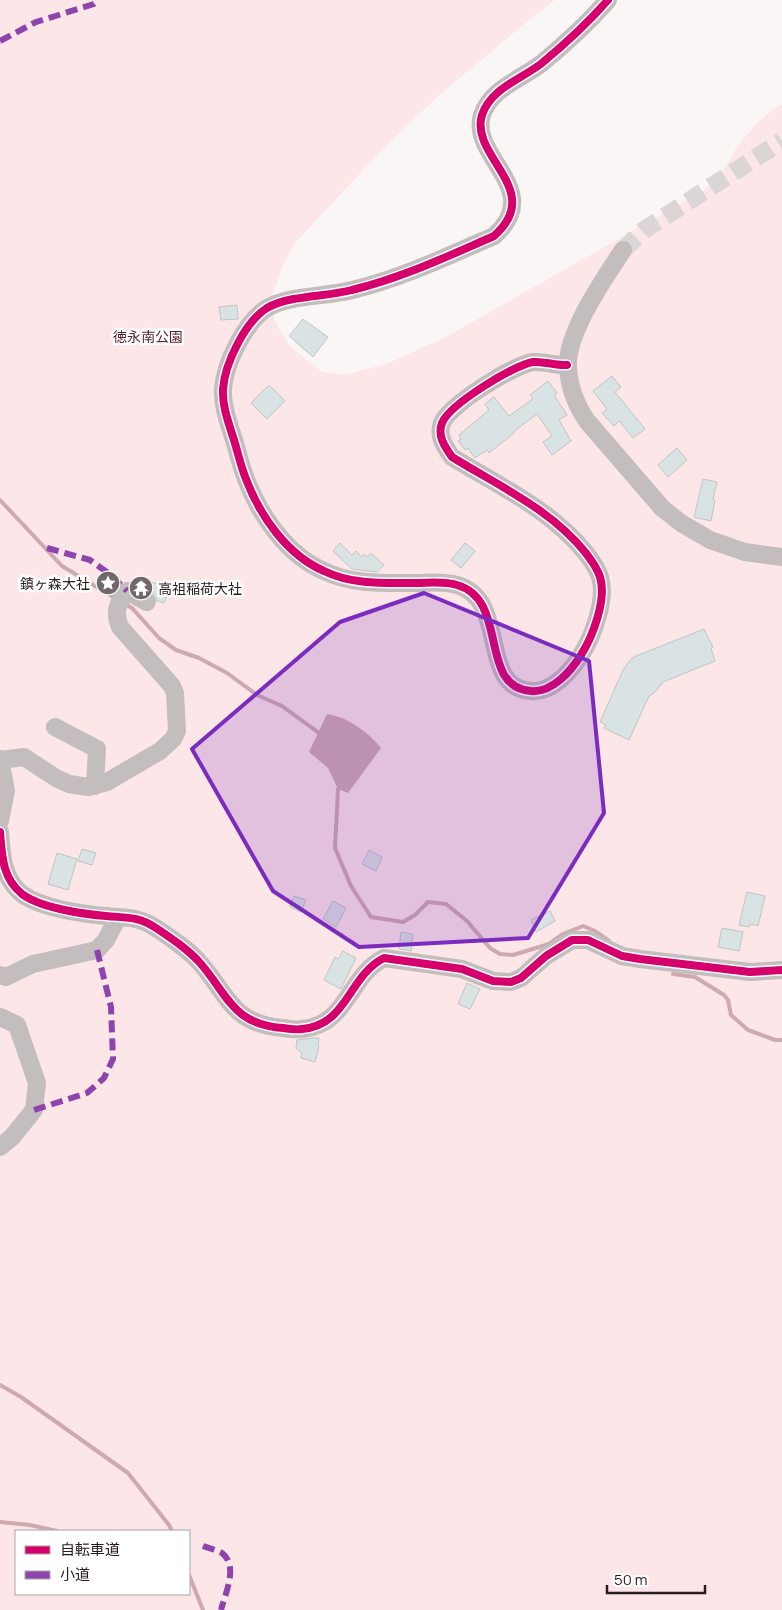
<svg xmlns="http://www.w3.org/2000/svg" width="782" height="1610" font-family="Manrope,'Noto Sans JP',sans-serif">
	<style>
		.green { fill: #fce6e8; fill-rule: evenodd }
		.water { fill: #ceaaaf }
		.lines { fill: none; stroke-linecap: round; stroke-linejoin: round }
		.stream { stroke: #ceaaaf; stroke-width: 4 }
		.building { fill: #d9e3e3; stroke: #bfc4c4 }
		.minor-tunnel { stroke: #dbd5d5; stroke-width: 18; stroke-dasharray: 18 9; stroke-linecap: butt }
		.minor { stroke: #c3bdbe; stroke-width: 18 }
		.quiet { stroke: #8e44ad; stroke-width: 6; stroke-dasharray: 12 6; stroke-linecap: butt }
		.cycleway-casing { stroke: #fff; stroke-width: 11 }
		.cycleway { stroke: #d6006c; stroke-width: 8 }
		.marked { fill: #7b2cbf; fill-opacity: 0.2; stroke: #7b2cbf; stroke-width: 4; stroke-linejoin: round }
		.labels { text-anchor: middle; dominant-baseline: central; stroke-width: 5; stroke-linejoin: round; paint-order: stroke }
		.park-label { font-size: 14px; fill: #581c29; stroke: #fff }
		.poi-label { font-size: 14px; fill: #281c1d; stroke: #fff; text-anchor: end }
	</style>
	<rect width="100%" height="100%" fill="#fbf6f6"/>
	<!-- green -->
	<path class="green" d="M0,0H555L529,20L437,97L381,151L296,242L283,265L272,297V310L276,323L289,345L322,372L344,375L386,364L444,338L703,191L718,179L737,147L756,124L776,107L782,104V1610H0ZM16,1531H189V1594H16Z"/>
	<!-- water -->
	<path class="water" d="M327,714C348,717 368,732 381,748L348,793L338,789L328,768L309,752Z"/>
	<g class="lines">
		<!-- stream -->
		<path class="stream" d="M0,500L62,566L115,598
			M125,604L132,608L159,638L176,650L199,658L227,673L257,695L282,706L319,733
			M338,789L335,848L351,886L371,917L403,922L415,915L428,902L446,904L467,921L490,948L500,954L513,955L549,944L563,934L583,926L595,931L609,941
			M673,974L695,977L724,995L728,1000L731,1015L748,1030L775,1040H782
			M0,1385L21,1397L128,1473L169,1525L172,1531
			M0,1522L30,1525L57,1531
			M189,1575L203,1610"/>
	</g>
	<!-- building -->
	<path class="building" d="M237,305L238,319L221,320L219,307Z
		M303,319L328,337L313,357L289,336Z
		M612,376L621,387L615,392L645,429L633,438L619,421L614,426L602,413L607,409L593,391Z
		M548,381L557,393L554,395L567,415L559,420L571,441L552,455L543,442L552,436L537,414L513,432L514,433L489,453L487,450L475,458L468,448L465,450L458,441L461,439L459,435L489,410L485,404L494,397L509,416L533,399L530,395Z
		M269,385L285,401L267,419L251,403Z
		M677,448L687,460L668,477L658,465Z
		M703,479L717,482L713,499L715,500L711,521L694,517Z
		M340,543L352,555L356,551L362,557L364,554L367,557L371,553L384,565L377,572L352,569L333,551Z
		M465,543L475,551L461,568L451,560Z
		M141,578L170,589L164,603L157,601L152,593L135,583L137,579L140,580Z
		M704,629L713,647L711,648L715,661L663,682L655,692L649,696L629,740L604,728L606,725L600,722L623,670L631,659L636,656Z
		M82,849L96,853L92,865L78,861Z
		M369,850L382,857L376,871L362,864Z
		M57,853L77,859L68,890L48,884Z
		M747,892L765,896L758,926L750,924L749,927L739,925Z
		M294,896L306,900L301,912L290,907Z
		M333,901L346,908L336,927L323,919Z
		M550,911L555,921L536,932L531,920Z
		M722,928L743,932L739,951L718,947Z
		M401,932L413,934L411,951L399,949Z
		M343,951L356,958L341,989L324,980L335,957L338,959Z
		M467,983L480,989L470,1009L458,1004Z
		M312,1038H319L318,1046L319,1047L315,1062L301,1058L302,1054L296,1048L297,1040Z"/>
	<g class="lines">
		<!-- minor-tunnel -->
		<path class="minor-tunnel" d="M623,250L644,230L782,141"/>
		<!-- minor -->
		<path class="minor" d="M623,250C604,279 566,333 568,367C569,387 576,405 587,421L662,508L681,523L710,540L745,552L782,557
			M567,365C556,366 545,361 533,362C514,365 450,404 442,423C437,436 445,447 452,457C499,486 550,509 585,552C591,560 597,567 600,577C607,599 593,636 581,655C571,671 552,693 531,691C477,687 510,600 457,585C444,581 429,583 416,583C385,583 352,585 324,571C287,555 260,516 246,479C241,467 238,453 234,440C229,424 222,406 223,389C225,363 245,322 267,308C289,295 326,297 352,290C402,278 448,256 494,236C546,190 469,157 482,115C491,88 522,79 542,63C565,44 588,23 608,0
			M55,727L97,749L95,786
			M0,759L6,791L0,821
			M1,760L24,757L56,778L69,784L88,787L107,782L160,751L173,739L177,731L175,693L172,686L120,627C114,613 117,603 127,591L147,602
			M0,832C2,855 2,878 22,894C41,908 82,914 106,916C126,918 138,916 156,928C171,938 189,950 201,964C229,997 233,1024 283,1028C289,1029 296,1030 302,1029C348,1025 348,976 384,958L462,969L493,981L511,982L521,978L546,956L572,940H588L622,956L640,959L750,972L782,970
			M0,975L6,977L33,964L97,950L106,940L118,917
			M0,1017L17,1025L37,1083L34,1110L12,1137L0,1147"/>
		<!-- quiet -->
		<path class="quiet" d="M0,41L36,22L94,4L99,0
			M47,548L90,560L111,575L127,591
			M34,1110L87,1093L104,1078L113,1059L111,1007L97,950
			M203,1546C208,1548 217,1550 222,1553C239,1566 225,1594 221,1610"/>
		<!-- cycleway casing -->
		<g class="cycleway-casing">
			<path id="cycleway" d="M567,365C556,366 545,361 533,362C514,365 450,404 442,423C437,436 445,447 452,457C499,486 550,509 585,552C591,560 597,567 600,577C607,599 593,636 581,655C571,671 552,693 531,691C477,687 510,600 457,585C444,581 429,583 416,583C385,583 352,585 324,571C287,555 260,516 246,479C241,467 238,453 234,440C229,424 222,406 223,389C225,363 245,322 267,308C289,295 326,297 352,290C402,278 448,256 494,236C546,190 469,157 482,115C491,88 522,79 542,63C565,44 588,23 608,0
				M0,832C2,855 2,878 22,894C41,908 82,914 106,916C126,918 138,916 156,928C171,938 189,950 201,964C229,997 233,1024 283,1028C289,1029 296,1030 302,1029C348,1025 348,976 384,958L462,969L493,981L511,982L521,978L546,956L572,940H588L622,956L640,959L750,972L782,970"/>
		</g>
		<!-- cycleway -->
		<use href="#cycleway" class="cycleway"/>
	</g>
	<!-- marked area -->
	<path class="marked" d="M424,593L589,661L604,813L528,938L359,947L273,891L192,749L340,622Z"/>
	<!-- icons -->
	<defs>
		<g id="sight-disc" transform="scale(1.25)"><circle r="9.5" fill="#726869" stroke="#fff"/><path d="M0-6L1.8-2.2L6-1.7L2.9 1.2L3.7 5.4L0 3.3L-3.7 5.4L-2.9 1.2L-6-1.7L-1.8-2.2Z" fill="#fff"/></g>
		<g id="temple-disc" transform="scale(1.25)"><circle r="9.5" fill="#726869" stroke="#fff"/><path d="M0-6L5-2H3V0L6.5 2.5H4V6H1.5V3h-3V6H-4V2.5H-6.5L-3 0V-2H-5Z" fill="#fff"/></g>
	</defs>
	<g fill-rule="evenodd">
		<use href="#sight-disc" x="108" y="583"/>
		<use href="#temple-disc" x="141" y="588"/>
	</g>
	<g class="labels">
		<!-- park labels -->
		<g class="park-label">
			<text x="148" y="336">徳永南公園</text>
		</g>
		<!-- poi labels -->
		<g class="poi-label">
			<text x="90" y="583">鎮ヶ森大社</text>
			<text x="158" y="588" text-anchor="start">高祖稲荷大社</text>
		</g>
	</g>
	<!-- legend -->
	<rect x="15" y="1530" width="175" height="65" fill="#ffffff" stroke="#a9a4a5"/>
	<rect x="25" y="1546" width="25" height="8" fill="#d6006c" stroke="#a9a4a5"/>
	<text x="60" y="1555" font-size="15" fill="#281c1d">自転車道</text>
	<rect x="25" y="1571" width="25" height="8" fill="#8e44ad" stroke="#a9a4a5"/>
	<text x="60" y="1580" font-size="15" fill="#281c1d">小道</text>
	<!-- scale -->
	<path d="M607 1585v8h98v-8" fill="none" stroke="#281c1d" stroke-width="2.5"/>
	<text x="614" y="1585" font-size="15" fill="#281c1d" stroke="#ffffff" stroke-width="4" paint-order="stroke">50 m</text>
</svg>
